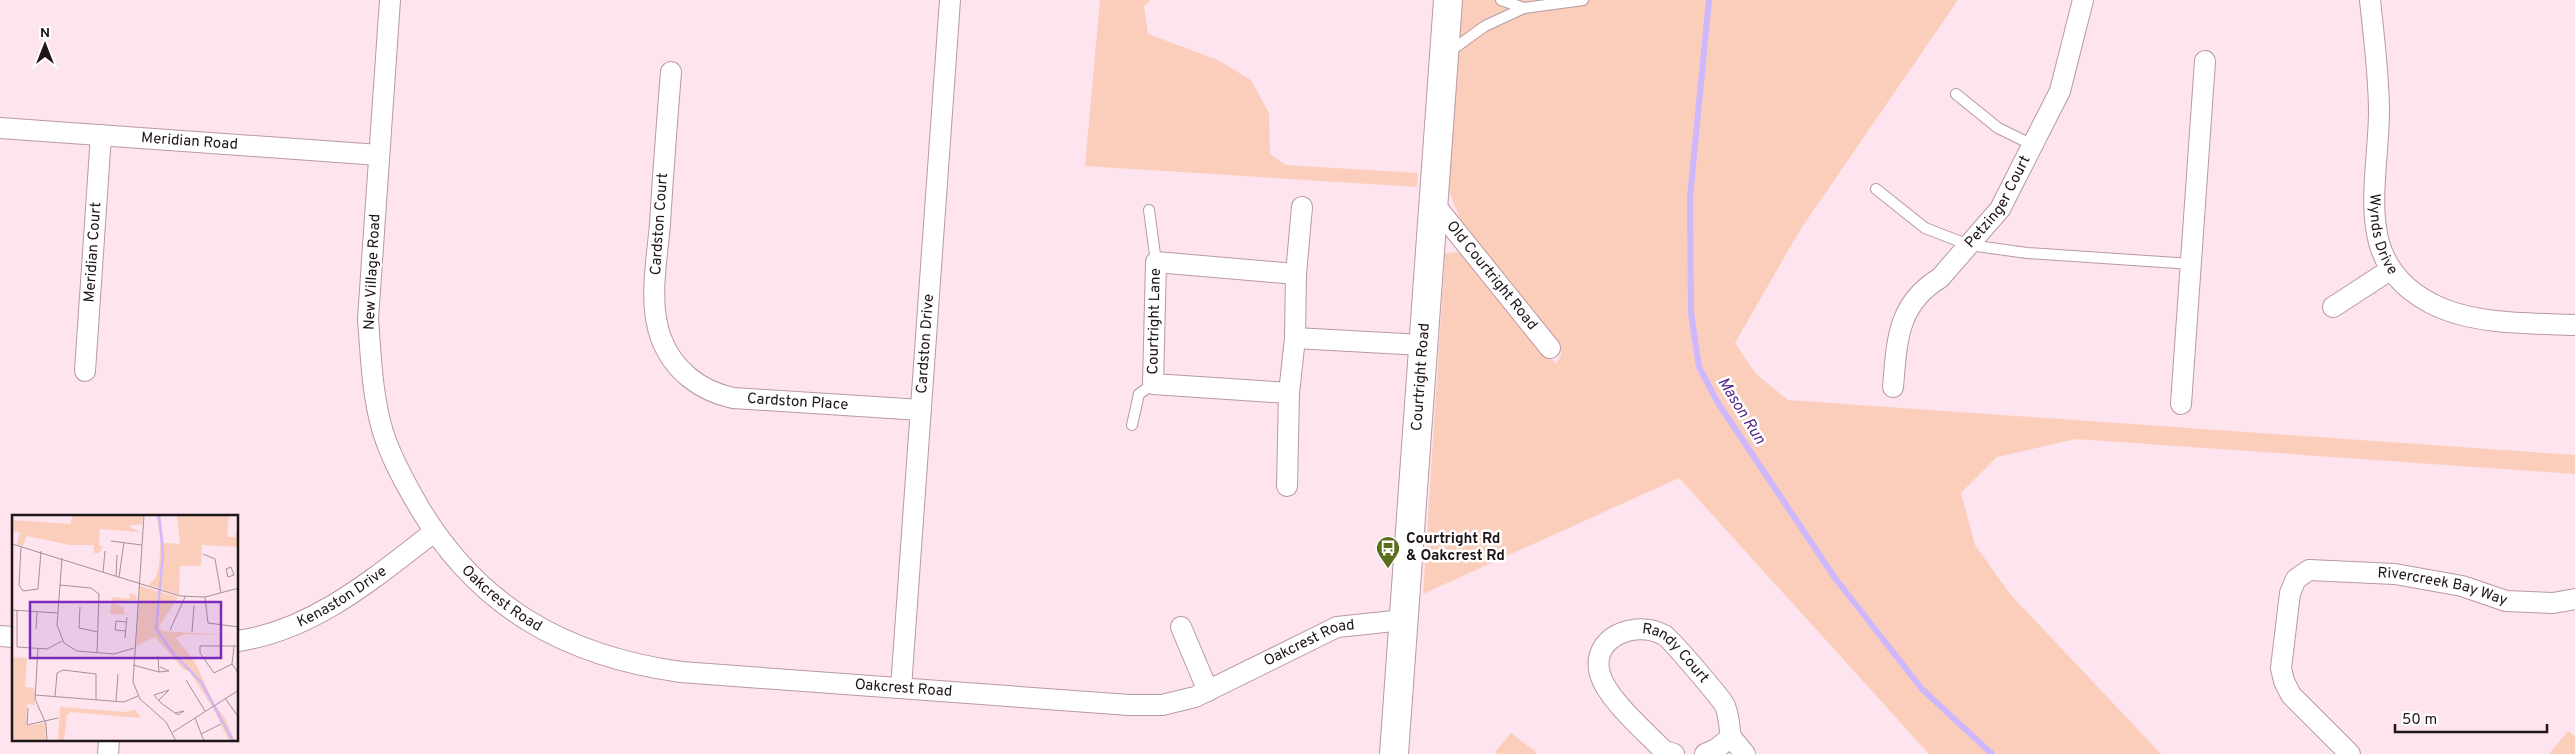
<svg xmlns="http://www.w3.org/2000/svg" width="2575" height="754" font-family="Overpass,sans-serif">
	<style>
		.green { fill: #fbcebb }
		.lines { fill: none; stroke-linecap: round; stroke-linejoin: round }
		.stream { stroke: #cfb7fe; stroke-width: 6 }
		.lane-casing { stroke: #b899a5; stroke-width: 12 }
		.street-casing { stroke: #b899a5; stroke-width: 22 }
		.secondary-casing { stroke: #b899a5; stroke-width: 30 }
		.lane { stroke: #fff; stroke-width: 10 }
		.street { stroke: #fff; stroke-width: 20 }
		.secondary { stroke: #fff; stroke-width: 28 }
		.labels { text-anchor: middle; dominant-baseline: central; stroke-width: 5; stroke-linejoin: round; paint-order: stroke }
		.street-label { font-size: 15px; fill: #1f1418; stroke: #fff }
		.poi-label { font-size: 15px; font-weight: bold; fill: #1f1418; stroke: #fff; text-anchor: start }
		.water-label { font-size: 16px; font-style: italic; fill: #54278b; stroke: #fff }
		.inset-river { fill: none; stroke: #cfb7fe; stroke-width: 2.5 }
		.inset-road { fill: none; stroke: #a59198; stroke-width: 1 }
		.view { fill: #7b2cbf; fill-opacity: 0.15; stroke: #7b2cbf; stroke-width: 2.5 }
		.inset-edge { fill: none; stroke: #1f1418; stroke-width: 2.5 }
	</style>
	<rect width="100%" height="100%" fill="#fee4ee"/>
	<!-- green -->
	<path class="green" d="M1100,0H1151L1144,6L1148,34L1218,60L1251,80L1269,113L1270,154L1286,165L1418,173L1417,187L1085,166Z
		M1460,0H1958L1800,230L1735,343L1756,374L1788,400L2575,455V474L2076,439L1997,457L1961,493L1975,545L2010,594L2161,754H1929L1679,478L1423,594L1445,253L1461,252L1556,364L1562,353L1464,230L1445,180Z
		M2568,731L2575,736V754H2549Z
		M1511,733L1536,752L1535,754H1498L1495,752Z"/>
	<g class="lines">
		<!-- stream -->
		<path class="stream" d="M1709,0L1690,197L1691,313L1699,367L1718,403L1835,578L1922,689L1992,754"/>
		<!-- lane casing -->
		<g class="lane-casing">
			<path id="lane" d="M1501,0L1524,8
				M1449,52L1485,26L1524,8L1583,0
				M1956,94L1998,128L2033,145
				M1876,189L1925,228L1969,245L2027,253L2192,264
				M1149,210L1156,262
				M1132,425L1139,394L1153,384"/>
		</g>
		<!-- street casing -->
		<g class="street-casing">
			<g id="street">
				<path id="s1" d="M390,0L368,319C371,356 372,396 383,432C391,458 405,483 419,507C479,608 566,656 681,672L1129,705H1162L1195,697L1337,627L1403,620"/>
				<path id="s2" d="M2370,0C2374,38 2379,75 2379,113C2378,189 2350,269 2441,308C2482,325 2531,323 2575,325"/>
				<path id="s3" d="M671,72C667,122 663,173 660,224C657,260 648,303 661,338C673,370 700,391 733,398L921,410"/>
				<path id="s4" d="M0,128L379,155"/>
				<path id="s5" d="M1434,204L1550,348"/>
				<path d="M2333,307L2390,270"/>
				<path d="M1295,338L1422,345"/>
				<path id="s6" d="M85,371L101,135"/>
				<path id="s7" d="M1893,387C1897,341 1897,304 1940,278L2000,209L2060,91L2083,0"/>
				<path id="s8" d="M1289,393L1153,384L1156,262L1296,274"/>
				<path d="M2181,404L2205,61"/>
				<path d="M1287,486L1289,393L1295,338L1296,274L1302,207"/>
				<path d="M1181,627L1208,691"/>
				<path d="M0,636L14,637"/>
				<path id="s9" d="M238,641C314,630 374,578 434,532"/>
				<path id="s10" d="M901,688L950,0"/>
				<path d="M1731,737L1745,754"/>
				<path d="M108,754L109,740"/>
				<path id="s11" d="M1674,754L1663,750C1644,730 1607,699 1600,674C1590,637 1636,619 1664,635C1671,639 1718,695 1724,704C1729,712 1729,727 1731,737L1716,749L1705,754"/>
				<path id="s12" d="M2350,754L2291,695L2284,681L2281,668L2290,593L2296,579L2309,570L2395,574L2462,586L2506,601L2553,603L2575,599"/>
			</g>
		</g>
		<!-- secondary casing -->
		<g class="secondary-casing">
			<g id="secondary">
				<path id="s13" d="M1394,754L1448,0"/>
			</g>
		</g>
		<!-- lane -->
		<use href="#lane" class="lane"/>
		<!-- street -->
		<use href="#street" class="street"/>
		<!-- secondary -->
		<use href="#secondary" class="secondary"/>
	</g>
	<!-- icons -->
	<defs>
		<g id="bus-pin" transform="scale(1.25)"><path d="M0 17L-7.5 6A9.5 9.5 0 1 1 7.5 6Z" fill="#5a6e1d" stroke="#fff"/><path d="M-5-6H5V4H4V6H2V4H-2V6H-4V4H-5ZM-3.5-4V0h7V-4ZM-3.5 1.2v1.5H-2V1.2ZM2 1.2v1.5H3.5V1.2Z" fill="#fff"/></g>
	</defs>
	<g fill-rule="evenodd">
		<use href="#bus-pin" x="1388" y="548"/>
	</g>
	<g class="labels">
		<!-- street labels -->
		<g class="street-label">
			<text stroke="none"><textPath href="#s4" startOffset="190">Meridian Road</textPath></text>
			<text stroke="none"><textPath href="#s7" startOffset="221">Petzinger Court</textPath></text>
			<text transform="translate(660 224) rotate(-86)">Cardston Court</text>
			<text stroke="none"><textPath href="#s2" startOffset="236">Wynds Drive</textPath></text>
			<text stroke="none"><textPath href="#s6" startOffset="119">Meridian Court</textPath></text>
			<text transform="translate(373 272) rotate(-87)">New Village Road</text>
			<text stroke="none"><textPath href="#s5" startOffset="92">Old Courtright Road</textPath></text>
			<text stroke="none"><textPath href="#s8" startOffset="199">Courtright Lane</textPath></text>
			<text stroke="none"><textPath href="#s10" startOffset="345">Cardston Drive</textPath></text>
			<text stroke="none"><textPath href="#s13" startOffset="378">Courtright Road</textPath></text>
			<text stroke="none"><textPath href="#s3" startOffset="430">Cardston Place</textPath></text>
			<text stroke="none"><textPath href="#s12" startOffset="354">Rivercreek Bay Way</textPath></text>
			<text stroke="none"><textPath href="#s9" startOffset="114">Kenaston Drive</textPath></text>
			<text stroke="none"><textPath href="#s1" startOffset="642">Oakcrest Road</textPath></text>
			<text stroke="none"><textPath href="#s1" startOffset="1482">Oakcrest Road</textPath></text>
			<text stroke="none"><textPath href="#s11" startOffset="226">Randy Court</textPath></text>
			<text stroke="none"><textPath href="#s1" startOffset="1062">Oakcrest Road</textPath></text>
		</g>
		<!-- poi labels -->
		<g class="poi-label">
			<text x="1406" y="539">Courtright Rd<tspan x="1406" dy="17">&amp; Oakcrest Rd</tspan></text>
		</g>
		<!-- water labels -->
		<g class="water-label">
			<text transform="translate(1741 411) rotate(58)">Mason Run</text>
		</g>
	</g>
	<!-- overview -->
	<g transform="translate(12 515)">
		<rect width="226" height="226" fill="#fee4ee"/>
		<path d="M61,0H131L130,9L116,11L128,17L88,14L87,31H91L87,38H82V30H58L15,21L11,31L5,30L8,17L2,16L0,22V5L58,9ZM144,0H148L152,28L168,29L165,0H217L215,22H223L226,14V32L190,30L189,51H168L167,80L137,70L144,62L147,50L149,23ZM128,71L166,82L147,112L151,116L226,121L172,119L164,123L183,147L202,188L199,190L177,156L172,155L143,122L124,131ZM118,78L125,81L124,85L104,86L103,89L111,92L113,99L123,100L98,99L100,82L117,84ZM0,142L15,143L13,172L22,173L23,190L15,189L14,211L33,208L34,226H0ZM204,191L213,203L223,226H217L201,193ZM48,192L115,197L123,194L129,203L59,197L55,200L52,226H46Z" fill="#fbcebb"/>
		<path class="inset-river" d="M147,0L151,39L144,114L161,138L189,167L221,226"/>
		<path class="inset-road" d="M132,0L121,167L128,184L154,207L164,226M99,26L130,30M0,29L168,81L193,82L227,73M9,32L7,70L11,76L26,74L29,36M191,39L203,44L209,78M50,43L45,110L52,128L65,136L102,139L122,133M219,52L222,60L216,62L214,54ZM91,57L93,36M104,61L105,40M107,62L112,27M48,70L79,73L87,79L85,138M193,82L196,108L227,112M68,92L67,113L86,117M0,95L46,98M5,95V132L35,134L50,126M24,114L25,97M158,115L173,82M114,116L103,115L104,106L114,107M180,117L182,91M113,123L115,102M222,131L220,149L227,159M26,134L23,184L34,209L35,226M146,141L147,157M220,149L202,158L188,138V131H227M121,150L147,157L157,156L148,152M174,165L193,196M23,180L112,187L126,181M43,182L45,158L51,155L84,159V185M213,183L227,203M147,185L157,175L142,180L149,188L163,198L166,200L172,196L163,198M104,186L106,159M16,193L15,210L46,203M183,203L192,226M161,217L227,175M189,219L209,209"/>
		<path class="view" d="M18,87H209V143H18Z"/>
		<rect width="226" height="226" class="inset-edge"/>
	</g>
	<!-- north arrow -->
	<g transform="translate(45 45)" stroke="#ffffff" stroke-width="4" paint-order="stroke">
	<path d="M0-4L9 19L0 12L-9 19Z" fill="#1f1418"/>
	<text y="-8" font-size="14" font-weight="bold" text-anchor="middle" fill="#1f1418">N</text>
	</g>
	<!-- scale -->
	<path d="M2395 724v8h152v-8" fill="none" stroke="#1f1418" stroke-width="2.5"/>
	<text x="2402" y="724" font-size="15" fill="#1f1418" stroke="#ffffff" stroke-width="4" paint-order="stroke">50 m</text>
</svg>
